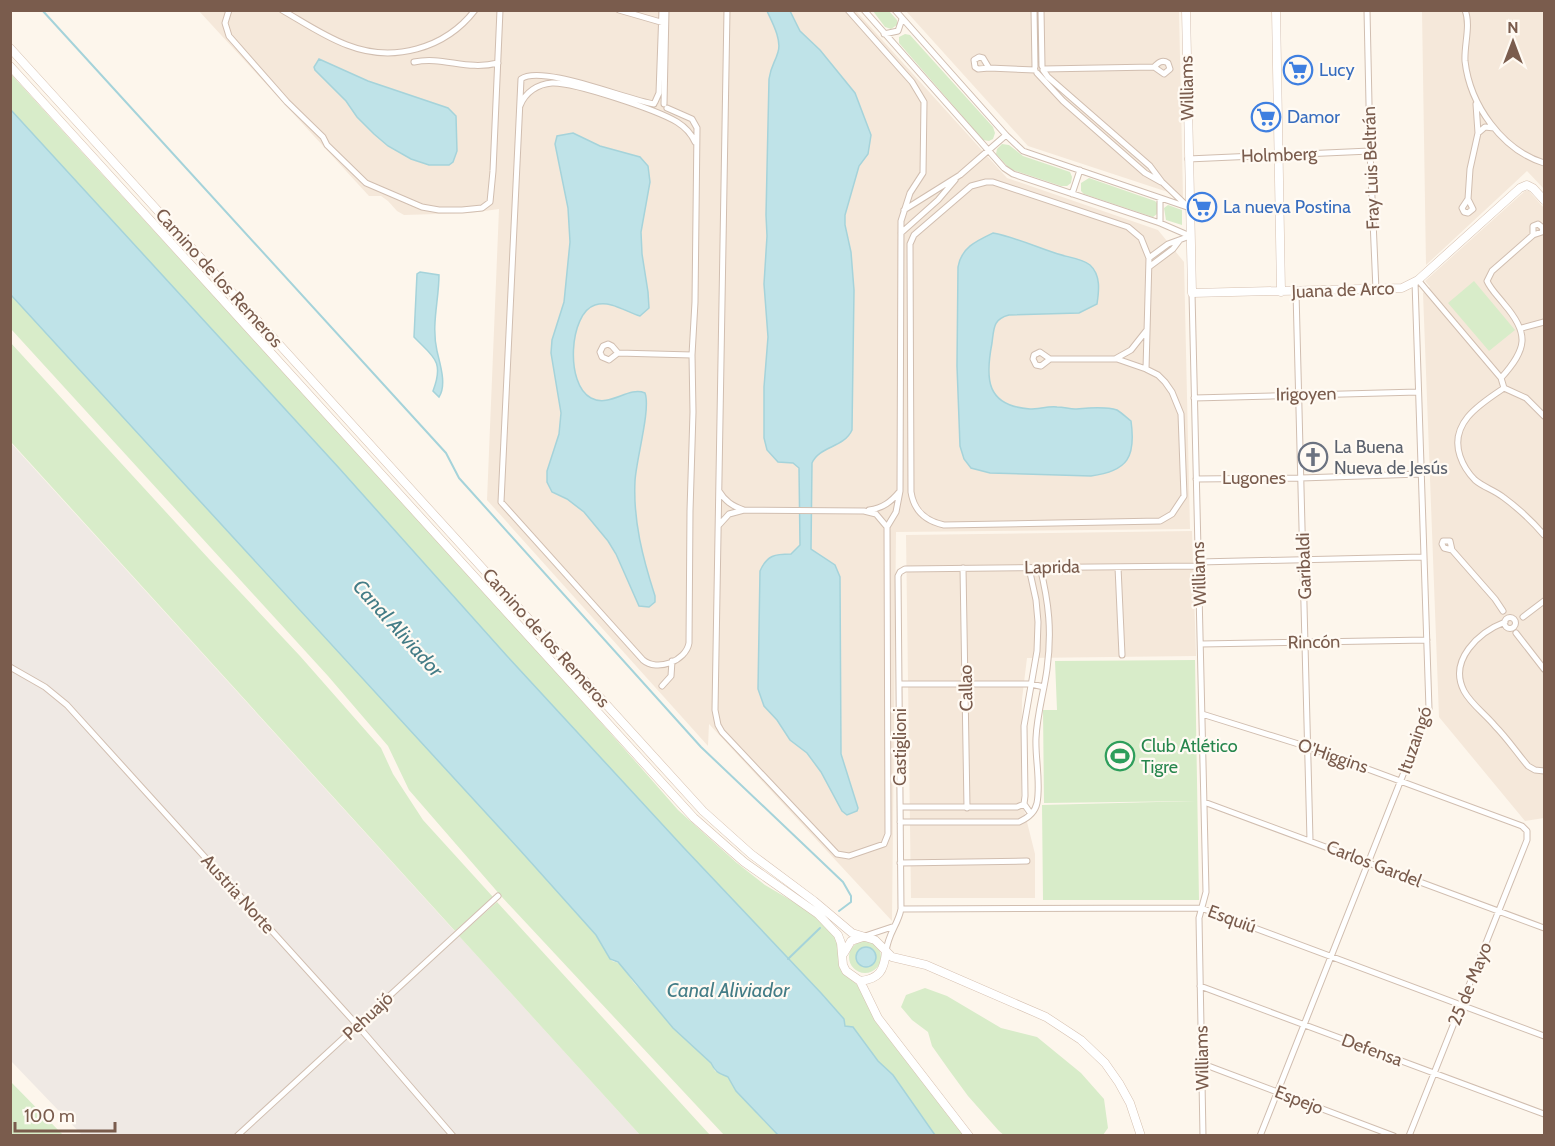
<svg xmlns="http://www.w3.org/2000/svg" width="1555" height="1146" font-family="Cabin,sans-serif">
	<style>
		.residential { fill: #f5e8da }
		.industrial { fill: #efe9e4 }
		.green { fill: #d8ecc9 }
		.water { fill: #bfe3e8; stroke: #a5d3da; stroke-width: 1.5 }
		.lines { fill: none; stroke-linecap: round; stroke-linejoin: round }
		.stream { stroke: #a5d3da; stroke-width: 2 }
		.street-casing { stroke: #d1beb0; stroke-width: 7 }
		.secondary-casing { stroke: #d6c0b0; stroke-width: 9 }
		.street { stroke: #fff; stroke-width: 5 }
		.secondary { stroke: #fff; stroke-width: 8 }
		.labels { text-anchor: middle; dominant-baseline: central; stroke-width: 4.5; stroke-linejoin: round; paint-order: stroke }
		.shop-label { font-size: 18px; fill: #366cbe; stroke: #fffaf3; text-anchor: start }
		.street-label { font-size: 18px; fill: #7a5c4d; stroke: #fffaf3 }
		.worship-label { font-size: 18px; fill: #5b616d; stroke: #fffaf3; text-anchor: start }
		.leisure-label { font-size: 18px; fill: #27864d; stroke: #fffaf3; text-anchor: start }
		.water-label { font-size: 20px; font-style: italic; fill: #437c86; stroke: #fffaf3 }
	</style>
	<rect width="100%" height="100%" fill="#fdf6ec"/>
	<!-- residential -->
	<path class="residential" d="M199,11H856L1007,178L1158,230L1184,262L1190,529L896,532L892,921L709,724L708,746L487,500L499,209L470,213L404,215L397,211L388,201L381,196H369Z
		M906,11H1179L1183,197L1028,146Z
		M1422,11H1544V189L1527,171L1426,265Z
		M1525,191H1529L1544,208V818L1525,821L1439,717L1423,293L1430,287L1425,281Z
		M1192,531L1196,656L1027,658L1022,699L1021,798L1035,854V898H911L906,535Z"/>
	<!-- industrial -->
	<path class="industrial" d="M10,442L640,1135H82L11,1061Z"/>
	<!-- green -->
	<path class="green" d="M873,11H889L897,20V25L891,29L885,27Z
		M905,34L910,35L993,127L995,133L993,139L989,141L983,140L899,43V37Z
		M10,73C233,319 460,560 678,810L737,863L765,885L804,908L829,929L840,946L839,967L845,974L862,989L867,1005L878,1025L964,1135H935L893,1075L878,1061L853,1028L845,1026L844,1019L821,993L684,848L507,656L339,468L11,110Z
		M1002,144L1009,145L1023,156L1070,172L1072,177L1071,183L1067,186H1061L1010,169L996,154L997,149Z
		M1089,178L1155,201L1158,204L1157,214L1153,217L1084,194L1081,191V183Z
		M1168,205L1182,210V225L1166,220L1164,208Z
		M1474,281L1515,330L1489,351L1448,303Z
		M11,295L519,849L596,935L612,961C624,963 627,974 634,983L711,1063L715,1071L728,1077L758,1115L778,1135H724L501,896L409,790L388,746L328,676L11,329Z
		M10,342L209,559L300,656L381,748L393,774L423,820L493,897L455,931L11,442Z
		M1195,660L1199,900H1043L1042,805L1195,801L1044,803L1043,710H1057L1055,661Z
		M497,902L710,1135H640L459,936Z
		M849 957a16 16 0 1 1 32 0a16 16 0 1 1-32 0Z
		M925,988L947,996L1001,1028L1037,1037L1081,1073L1104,1099L1108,1128L1103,1135L1005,1136L999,1131L968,1096L949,1070L932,1046L928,1032L912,1020L901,1007L906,995Z
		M10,1082H11L63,1135H11Z"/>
	<!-- water -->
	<path class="water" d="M767,11H790L800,31L820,50L855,93L871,135L868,154L859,166L845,215V225L851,252L854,290L852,430C844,448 819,446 812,463L811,549L835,565L840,577L841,754L858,808L857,811L847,815L842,811L821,772L807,753L790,740L777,720L764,706L758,689L760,571C767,555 775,554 791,554L800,545L799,468L793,463L778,462L767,450L764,438V387L768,337L764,284L767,236L766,215L769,79C771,65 775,63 778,52C782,40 772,22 767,11Z
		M319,59L368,81L448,108L456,116L457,151L453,162L449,165H429L411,159L388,146L374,134L357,117L346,101L315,70L314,67Z
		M11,110L339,468L507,656L684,848L821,993L844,1019L845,1026L853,1027L878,1061L893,1075L935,1135H778L736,1091L728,1077C719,1073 716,1073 711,1063L673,1028L618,962L610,959L596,935L519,849L11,295Z
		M573,133L600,146L640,157L648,166L650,182L641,232L642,254L648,292L649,308L640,316C626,312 611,300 595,305C569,313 565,385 591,398C610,408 628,386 645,393C651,409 636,460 635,481C633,521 643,559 655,596V602L649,607L639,606L616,554L608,541L584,512L567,499L552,492L547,482V471L559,434L561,413L551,353L552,340L564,302L570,242L568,208L555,144L557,136Z
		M993,233C1014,237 1034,246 1055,253C1065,257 1082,258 1090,265C1101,275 1099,291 1097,304L1079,313L1009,315C993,319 994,328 992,343C985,379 986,406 1030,409C1039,409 1048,406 1057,407C1064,407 1069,409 1075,409C1088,408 1105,406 1117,410C1122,413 1127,418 1131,421C1136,457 1128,471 1091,476L990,473L971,468L964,459L960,446L957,366L958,267C961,248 976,241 993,233Z
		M420,272L439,275C439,300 431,325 437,351C440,364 447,385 439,397L433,391C445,360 432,356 414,337L417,274Z
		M856 957a10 10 0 1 1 20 0a10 10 0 1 1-20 0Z"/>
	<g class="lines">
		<!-- stream -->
		<path class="stream" d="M42,10L446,453L459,478L701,747L843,882L851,896V902L839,911
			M788,959L820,928"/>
		<!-- street casing -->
		<g class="street-casing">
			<path id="street" d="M229,10L225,23L229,36L287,102L323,137L327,145L366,183L422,207L439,210H462L482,208L490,202L493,171L500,10
				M282,10C303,22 325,37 347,45C393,63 445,49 475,10
				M619,10L664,23
				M727,10C724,244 719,477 715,710L718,725L722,732L837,854L849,856L884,844L888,834L887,527L876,514L864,511L744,510
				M848,10L912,82L924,102L923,173L910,193L901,221L900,491
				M864,10L1004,168L1013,174L1160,223L1190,236
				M895,10L1006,135L1023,151L1190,208
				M1034,10L1035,67
				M1041,10L1042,66
				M1367,10L1370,151L1376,290
				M1465,10C1471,25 1464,45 1465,61C1470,105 1502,150 1544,163
				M884,34L898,31L902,19
				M414,62C444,56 466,71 498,63
				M989,68L983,58L979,57L974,60L975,67L978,69L989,68L1035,70
				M1043,69L1154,67L1164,74L1170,69L1168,63C1162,59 1158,63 1154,67
				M1043,70L1048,77L1150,166L1162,182L1186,205
				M1037,73L1063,101L1145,173L1161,182
				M655,102L659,93L662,10
				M654,104C627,100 541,64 521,79L501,502L643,660C657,672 686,661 689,643L690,511L693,412L692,355L695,302L697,128L692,119L667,108
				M664,104L666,10
				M1476,104L1478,133
				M520,106C525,92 538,84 552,83C574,82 657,110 677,122C685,127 691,133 695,142
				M1188,159L1370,151
				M986,182H993L1128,227L1141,238L1149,258L1146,369L1158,375L1165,382L1172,392L1181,414L1184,496L1172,514L1160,521L944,525C925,521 914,511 911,492L910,244L914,235L971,186Z
				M1072,194L1080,170
				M1160,198V223
				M1468,199L1462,208L1464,212L1468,213L1473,209L1468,199L1470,169L1478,133L1485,127L1494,128
				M904,210L960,175L1006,135
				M901,233L938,200L955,180
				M1149,258L1168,244L1190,236
				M1149,267L1173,249L1179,241
				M1418,280L1501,378L1504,388
				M1296,292L1310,840
				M1192,293L1206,892L1199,918L1203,1136
				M1522,328L1544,322
				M608,344L612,346L618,353L609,360L602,357L600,352L603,346Z
				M618,353L692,355
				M1050,359L1041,366L1036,365L1033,359L1034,355L1040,352L1050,359H1115L1131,350L1146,331
				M1117,359L1146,369
				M1501,378C1527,349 1530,334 1504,304C1498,296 1491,290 1487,281L1492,271L1533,235L1542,232L1543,228L1538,224L1533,226V235
				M1194,398L1418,392
				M1544,416L1526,398L1504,388C1480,404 1449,423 1460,456C1463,465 1469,474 1475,480C1483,487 1494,490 1503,497C1518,508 1532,521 1544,535
				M1196,479L1301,478L1420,474
				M869,510C883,508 891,502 900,491L896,512L887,527
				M719,525L729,514L744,510C732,506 725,501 719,491
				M1452,550L1444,548L1442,544L1443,541H1450L1452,550L1495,599L1503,611
				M1199,562L1423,557
				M1118,567L1122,655
				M963,568L967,808
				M1029,568L1036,600L1038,622L1037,651L1024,726L1025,796L1024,804L1031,814
				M1523,617L1544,601
				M1504.5 623a5.5 5.5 0 1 1 11 0a5.5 5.5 0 1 1-11 0Z
				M1505,622C1479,632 1448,660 1464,691C1471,704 1485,714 1495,726C1507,738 1517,753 1528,766L1535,770L1544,771
				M1516,633L1544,669
				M1201,644L1427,640
				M10,667L45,687L67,705L358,1026L453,1136
				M899,684H1031L1044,687
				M662,686L671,676L672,661
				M1202,714L1308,747L1522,826L1527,831V840L1409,1136
				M1204,802L1544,928
				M900,807H1017L1024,804
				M900,822H1019C1028,818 1035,813 1037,803C1041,782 1035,759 1036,738C1037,714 1044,692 1047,669C1052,632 1049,603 1040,567
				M900,863L1027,861
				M901,909L1201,908L1544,1036
				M865,936L892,927
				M886,952C888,933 898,925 901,909L898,576L900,572L905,569L1199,566
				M1200,986L1544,1114
				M1203,1064L1394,1136
				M237,1136L498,896
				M1260,1136L1429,709L1415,282"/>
		</g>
		<!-- secondary casing -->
		<g class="secondary-casing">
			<path id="secondary" d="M1186,10L1192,293L1402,288L1418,280L1520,188L1527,185L1533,188L1544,200
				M1276,10L1281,292
				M10,48L703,811L751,854L814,901L852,933L875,940L892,957L926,965L1046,1017L1081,1040L1105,1063L1119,1083L1130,1103L1141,1136
				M10,66L694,818L744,862L818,914L838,935L841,943L843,965L846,971L860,981L878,1018L969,1136
				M844,953L851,941L863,937
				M860,981C879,979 884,971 886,952"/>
		</g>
		<!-- street -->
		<use href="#street" class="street"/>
		<!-- secondary -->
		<use href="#secondary" class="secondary"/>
	</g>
	<!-- icons -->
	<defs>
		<g id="supermarket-ring" transform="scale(1.5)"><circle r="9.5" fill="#fffaf3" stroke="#3f7fe0" stroke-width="1.5"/><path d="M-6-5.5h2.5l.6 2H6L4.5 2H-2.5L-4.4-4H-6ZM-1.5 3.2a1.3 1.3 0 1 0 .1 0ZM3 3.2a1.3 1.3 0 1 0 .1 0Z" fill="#3f7fe0"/></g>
		<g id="church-ring" transform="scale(1.5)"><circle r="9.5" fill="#fffaf3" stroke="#6b7280" stroke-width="1.5"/><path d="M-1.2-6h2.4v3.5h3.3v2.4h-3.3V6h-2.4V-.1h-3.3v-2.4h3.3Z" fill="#6b7280"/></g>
		<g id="stadium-ring" transform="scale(1.5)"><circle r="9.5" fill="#fffaf3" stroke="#2e9e5b" stroke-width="1.5"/><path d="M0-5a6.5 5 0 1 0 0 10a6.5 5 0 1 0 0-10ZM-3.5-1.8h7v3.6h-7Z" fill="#2e9e5b"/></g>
	</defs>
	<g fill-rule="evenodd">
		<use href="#supermarket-ring" x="1298" y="70"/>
		<use href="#supermarket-ring" x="1266" y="117"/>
		<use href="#supermarket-ring" x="1202" y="207"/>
		<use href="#church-ring" x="1313" y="457"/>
		<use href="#stadium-ring" x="1120" y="756"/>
	</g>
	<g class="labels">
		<!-- shop labels -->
		<g class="shop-label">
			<text x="1319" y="70">Lucy</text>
			<text x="1287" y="117">Damor</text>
			<text x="1223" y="207">La nueva Postina</text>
		</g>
		<!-- street labels -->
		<g class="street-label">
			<text transform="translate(1187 88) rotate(-91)">Williams</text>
			<text transform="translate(1279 155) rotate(-2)">Holmberg</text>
			<text transform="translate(1371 168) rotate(-92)">Fray Luis Beltrán</text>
			<text transform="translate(219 278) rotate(48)">Camino de los Remeros</text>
			<text transform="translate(1343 290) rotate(-2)">Juana de Arco</text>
			<text transform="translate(1306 394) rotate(-1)">Irigoyen</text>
			<text x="1254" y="478">Lugones</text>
			<text transform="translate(1304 566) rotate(-92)">Garibaldi</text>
			<text transform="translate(1052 567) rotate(-1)">Laprida</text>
			<text transform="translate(1199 574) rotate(-92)">Williams</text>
			<text transform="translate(546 638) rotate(48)">Camino de los Remeros</text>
			<text transform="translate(1314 642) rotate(-1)">Rincón</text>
			<text transform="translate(966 688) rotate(-91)">Callao</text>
			<text transform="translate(1415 740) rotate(-71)">Ituzaingó</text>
			<text transform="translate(900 747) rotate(-90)">Castiglioni</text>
			<text transform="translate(1333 756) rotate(19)">O'Higgins</text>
			<text transform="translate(1374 864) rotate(21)">Carlos Gardel</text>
			<text transform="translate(238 894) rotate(48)">Austria Norte</text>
			<text transform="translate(1232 919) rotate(20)">Esquiú</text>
			<text transform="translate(1470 984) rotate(-68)">25 de Mayo</text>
			<text transform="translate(368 1016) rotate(-43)">Pehuajó</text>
			<text transform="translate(1372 1050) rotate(20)">Defensa</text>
			<text transform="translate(1202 1058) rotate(-91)">Williams</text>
			<text transform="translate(1299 1100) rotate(21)">Espejo</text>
		</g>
		<!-- worship labels -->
		<g class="worship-label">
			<text x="1334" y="447">La Buena<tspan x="1334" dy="21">Nueva de Jesús</tspan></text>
		</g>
		<!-- leisure labels -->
		<g class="leisure-label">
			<text x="1141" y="746">Club Atlético<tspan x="1141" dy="21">Tigre</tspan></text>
		</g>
		<!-- water labels -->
		<g class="water-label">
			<text transform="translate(398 628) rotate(48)">Canal Aliviador</text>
			<text x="728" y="990">Canal Aliviador</text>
		</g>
	</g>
	<!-- border -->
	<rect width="1555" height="1146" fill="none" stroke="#7a5c4d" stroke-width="24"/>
	<!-- north arrow -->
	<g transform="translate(1513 42)" stroke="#fffaf3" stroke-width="4.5" paint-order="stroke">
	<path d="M0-4.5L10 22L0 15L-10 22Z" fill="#7a5c4d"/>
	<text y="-9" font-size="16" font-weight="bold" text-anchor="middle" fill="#7a5c4d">N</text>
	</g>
	<!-- scale -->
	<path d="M15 1122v9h100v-9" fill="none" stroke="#7a5c4d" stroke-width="3"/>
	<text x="24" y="1122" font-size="18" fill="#7a5c4d" stroke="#fffaf3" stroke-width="4.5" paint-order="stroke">100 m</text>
</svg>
